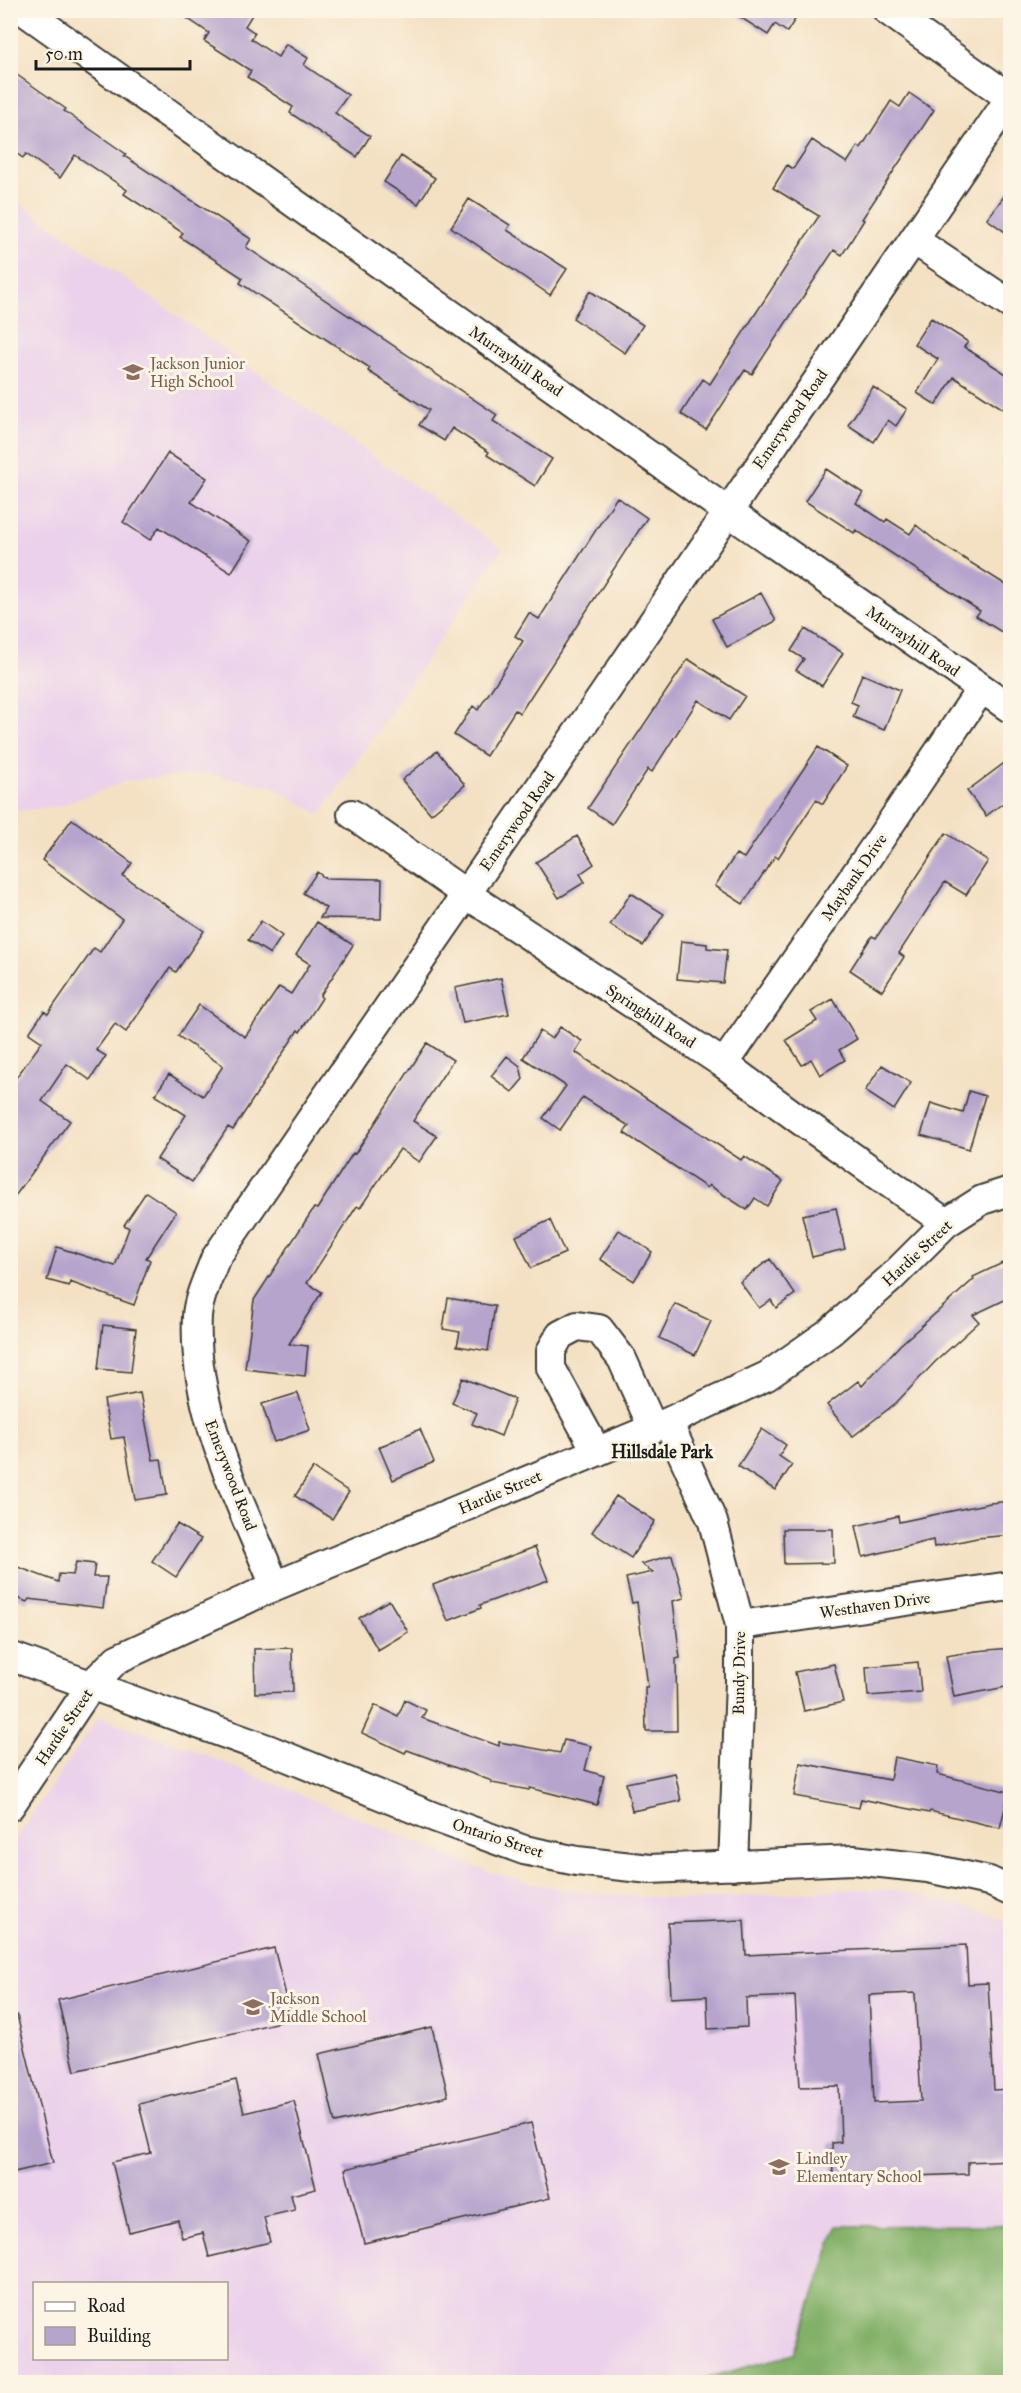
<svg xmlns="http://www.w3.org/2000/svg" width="1021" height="2393" font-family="'IM FELL Great Primer',serif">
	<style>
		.built { fill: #ebd1eb; fill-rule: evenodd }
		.forest { fill: #82b068; stroke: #4f6642; stroke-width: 1.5 }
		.building { fill: #b6a4cd; fill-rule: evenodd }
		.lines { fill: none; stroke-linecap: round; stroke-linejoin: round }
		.minor-casing { stroke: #3c3a35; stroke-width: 32 }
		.minor { stroke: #fff; stroke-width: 28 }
		.labels { text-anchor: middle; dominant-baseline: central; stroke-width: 6; stroke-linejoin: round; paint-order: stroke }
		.street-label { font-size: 16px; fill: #1c1c1c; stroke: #fcf5e5 }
		.education-label { font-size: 16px; fill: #785e54; stroke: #fcf5e5; text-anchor: start }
		.neighbourhood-label { font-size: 18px; font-weight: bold; fill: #1c1c1c; stroke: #fcf5e5 }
	</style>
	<rect width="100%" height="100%" fill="#fcf5e5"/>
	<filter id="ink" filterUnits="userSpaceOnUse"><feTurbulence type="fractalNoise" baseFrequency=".0167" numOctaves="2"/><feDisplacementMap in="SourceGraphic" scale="12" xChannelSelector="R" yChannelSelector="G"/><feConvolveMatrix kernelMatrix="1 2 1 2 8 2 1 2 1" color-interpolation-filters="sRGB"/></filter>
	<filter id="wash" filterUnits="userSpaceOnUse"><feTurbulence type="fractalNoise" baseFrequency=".008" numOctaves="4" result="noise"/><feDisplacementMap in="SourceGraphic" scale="24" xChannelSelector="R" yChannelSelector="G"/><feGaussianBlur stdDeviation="1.35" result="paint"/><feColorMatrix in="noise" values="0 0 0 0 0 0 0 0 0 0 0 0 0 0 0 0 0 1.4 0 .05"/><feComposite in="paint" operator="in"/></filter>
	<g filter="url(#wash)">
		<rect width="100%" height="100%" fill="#f4e1c4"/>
		<!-- built -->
		<path class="built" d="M10,196L502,549L320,815L272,786L208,774L129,780L60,806L11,812Z
			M99,1717L193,1750L489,1872L545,1886L590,1893L690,1900L850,1889L896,1890L979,1910L1010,1923V2225L837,2226L794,2354L692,2382H11V1845ZM34,2284H226V2358H34Z"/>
		<!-- forest -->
		<path class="forest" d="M1010,2225V2382H692L794,2354L837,2226Z"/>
		<g id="blocks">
			<!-- building -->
			<path class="building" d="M175,10H255L245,26L255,33L251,39L278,57L286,44L308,58L304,65L348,95L335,113L370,136L357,157L290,113L293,107L247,77L251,71L204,41L209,33Z
				M729,10H801L787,32L775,24L768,35Z
				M17,75L66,109L64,111L126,154L124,156L251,239L246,247L497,415L493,421L552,459L535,486L487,455L489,452L452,428L444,441L419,425L429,410L368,371L370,368L240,283L243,278L180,237L183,233L124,194L127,190L75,155L60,178L26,154L23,158L10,149V85Z
				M909,93L934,110L862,219L864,220L842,255L834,250L752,374L745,370L706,430L681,414L703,379L710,384L819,216L773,188L787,165L793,169L812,140L847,163L858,146L861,148L891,101L900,107Z
				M401,156L435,178L418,204L384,182Z
				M1011,187V236L987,219Z
				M469,199L510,225L507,230L567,269L550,295L451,227Z
				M590,291L643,325L625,353L573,318Z
				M931,318L968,342L964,347L1011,377V414L954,377L936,405L917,393L938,359L914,344Z
				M873,387L907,409L896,426L888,420L874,442L848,425Z
				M168,453L207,478L191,502L251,541L231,573L159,527L150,540L123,522Z
				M826,469L863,493L856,503L885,522L887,519L910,534L916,525L936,541L1011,588V638L976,616L980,611L856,530L854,533L805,501Z
				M617,497L647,518L520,713L515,710L486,756L454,735L473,706L478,710L523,641L515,636L529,613L539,619Z
				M761,593L776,621L727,647L712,619Z
				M805,629L843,653L822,686L796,670L804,659L791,651Z
				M688,659L745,696L729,720L698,700L652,772L648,769L612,824L588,808Z
				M862,674L900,690L884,730L853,717L858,705L851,702Z
				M818,747L847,766L823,804L816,800L778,858L775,856L743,904L715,886L736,854L744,858Z
				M437,751L465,785L431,814L402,780Z
				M1011,758V797L986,816L967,791Z
				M72,819L132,863L123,876L204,931L176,972L170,968L126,1032L115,1024L96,1050L106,1056L90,1080L67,1064L42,1101L70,1121L10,1203V1086L42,1042L29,1033L44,1011L48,1014L94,948L100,952L122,919L42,860Z
				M946,833L988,861L966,895L945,882L899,953L904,957L882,991L850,970L872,936L876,938Z
				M577,836L594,864L580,874L585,882L559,898L536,862Z
				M317,872L325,878L382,879L381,919L320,918L326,908L303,893Z
				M631,893L664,914L643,946L610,925Z
				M261,921L282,936L270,954L248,940Z
				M317,922L353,945L320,996L322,998L300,1032L298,1030L233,1130L228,1127L192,1182L157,1159L186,1115L155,1095L169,1074L203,1096L223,1066L178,1036L199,1005L245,1037L279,987L291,994L310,964L296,955Z
				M681,941L707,944V948L727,950L723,983L677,979Z
				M501,978L509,1014L463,1023L455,988Z
				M833,999L857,1039L839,1050L845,1060L820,1075L811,1059L802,1065L786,1040L817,1021L811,1012Z
				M560,1027L582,1041L575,1052L741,1160L744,1156L783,1181L767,1206L755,1198L747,1210L709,1185L707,1188L624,1133L629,1126L583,1097L560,1130L543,1118L566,1086L523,1058L540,1031L552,1039Z
				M427,1043L453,1060L413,1121L437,1136L419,1162L400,1149L360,1208L357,1206L307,1283L322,1292L289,1344L308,1346L305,1376L245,1369L254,1300L314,1208L317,1209L353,1153L355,1154Z
				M507,1056L520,1066L523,1079L512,1092L491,1076Z
				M882,1065L911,1083L894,1110L865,1091Z
				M969,1091L985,1096L969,1149L921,1135L931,1103L963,1113Z
				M146,1192L176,1212L146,1258L150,1260L134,1305L70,1282L69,1286L47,1280L57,1247L115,1266L129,1228L124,1225Z
				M836,1208L845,1249L812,1257L802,1215Z
				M550,1220L565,1253L531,1268L516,1236Z
				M619,1230L652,1252L634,1281L600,1259Z
				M770,1259L795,1294L776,1308L771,1300L759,1308L740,1282Z
				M1011,1259V1297L973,1315L979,1322L935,1362L896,1403L852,1437L827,1405L858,1381L862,1386L900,1345L974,1279L973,1277Z
				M448,1298L495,1306L488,1351L457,1346L460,1332L443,1329Z
				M675,1304L711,1321L695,1355L659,1338Z
				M103,1325L136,1329L131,1372L98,1369Z
				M463,1378L515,1399L501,1436L472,1424L477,1413L452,1403Z
				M140,1393L153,1460L161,1459L167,1495L135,1500L124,1437L111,1439L104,1400Z
				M298,1393L310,1430L274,1442L262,1404Z
				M420,1429L434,1462L393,1480L379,1447Z
				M762,1429L786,1445L779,1456L792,1465L775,1490L738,1466Z
				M313,1468L349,1492L332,1519L295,1496Z
				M616,1496L655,1521L631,1558L592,1532Z
				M1011,1501V1535L977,1538L934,1547L933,1540L863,1557L856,1526L898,1516L899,1522L990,1503Z
				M177,1524L201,1539L176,1577L152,1561Z
				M783,1529H833L834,1563L784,1564Z
				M535,1547L548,1580L480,1605L481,1608L448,1621L433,1585Z
				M672,1555L684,1598L673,1601L680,1658L676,1659L677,1731H646L645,1687H648L637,1602L632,1603L626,1578L653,1572L641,1564Z
				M76,1562L95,1564L93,1577H107L103,1608L29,1599L27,1602L10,1595V1564L58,1582L59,1574L73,1575Z
				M389,1600L408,1632L378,1650L359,1618Z
				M292,1648L293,1692L255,1693L254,1649Z
				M1011,1648V1686L954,1697L946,1656L976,1651Z
				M918,1662L921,1692L868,1696L866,1667Z
				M834,1664L843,1702L804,1711L795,1672Z
				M405,1700L426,1710L422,1718L499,1746V1742L560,1753L564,1740L591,1746L585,1770L604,1776L597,1805L530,1788L529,1790L492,1783V1781L407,1750L405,1753L362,1733L375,1705L398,1716Z
				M894,1757L938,1766L937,1774L1009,1792L1000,1828L930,1811L929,1813L861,1799L859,1808L794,1796L800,1763L890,1780Z
				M675,1773L681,1801L632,1811L626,1783Z
				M744,1920L746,1955L966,1945L968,1984L988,1983L994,2090L1011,2089V2160L968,2162V2174L833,2179L832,2143L841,2142L839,2086L800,2087L795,1996L746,1998L747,2027L708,2029L707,1996L671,1998L668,1923ZM915,1993L921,2101L874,2103L869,1995Z
				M274,1948L292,2019L75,2071L58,2000Z
				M17,2015L53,2163L10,2173V2016Z
				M432,2027L448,2096L335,2123L319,2054Z
				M236,2080L244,2113L294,2101L316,2189L291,2195L295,2210L264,2217L270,2242L209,2257L203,2233L182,2238L178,2220L129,2232L112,2162L151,2153L139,2104Z
				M531,2123L550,2198L364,2243L345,2169Z"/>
		</g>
	</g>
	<g filter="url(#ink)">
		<use href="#blocks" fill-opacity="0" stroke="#3c3a35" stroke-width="1.5"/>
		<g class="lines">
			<!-- minor casing -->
			<g class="minor-casing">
				<path id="minor" d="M23,10L727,511L1010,708
					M887,10L1010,98
					M914,240L1010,304
					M352,814L466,894L724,1064L800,1120L946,1223
					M724,1064L878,842L981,689
					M668,1422L713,1522L740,1625V1682L733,1866
					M597,1452L551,1368V1351L560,1335L577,1326L599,1329L622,1359L653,1428
					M275,1586C240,1500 192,1411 197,1316C198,1298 209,1276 215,1259L593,710L1010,98
					M740,1625L1010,1586
					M10,1656L270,1750L434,1817L524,1850L577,1861L650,1869L853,1860L928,1868L989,1881L1010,1891
					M10,1806L92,1684L117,1659L275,1586L668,1422L767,1376L830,1332L891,1278L946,1223L982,1200L1010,1191"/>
			</g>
			<!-- minor -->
			<use href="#minor" class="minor"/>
		</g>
	</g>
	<!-- icons -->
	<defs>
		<g id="school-bare" transform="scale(1.62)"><path d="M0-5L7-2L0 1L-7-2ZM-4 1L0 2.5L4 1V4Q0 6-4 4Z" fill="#8d6e63" stroke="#fcf5e5" stroke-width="2.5" paint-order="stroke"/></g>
	</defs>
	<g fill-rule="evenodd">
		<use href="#school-bare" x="133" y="372"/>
		<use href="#school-bare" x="253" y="2007"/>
		<use href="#school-bare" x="779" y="2167"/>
	</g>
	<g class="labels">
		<!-- street labels -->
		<g class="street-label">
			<text transform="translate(516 361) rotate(35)">Murrayhill Road</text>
			<text transform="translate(790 419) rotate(-55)">Emerywood Road</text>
			<text transform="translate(913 641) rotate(35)">Murrayhill Road</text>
			<text transform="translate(517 821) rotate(-55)">Emerywood Road</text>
			<text transform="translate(854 877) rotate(-55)">Maybank Drive</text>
			<text transform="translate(651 1016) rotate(33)">Springhill Road</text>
			<text transform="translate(917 1253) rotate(-43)">Hardie Street</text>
			<text transform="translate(231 1475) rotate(69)">Emerywood Road</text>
			<text transform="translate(500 1492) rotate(-23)">Hardie Street</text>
			<text transform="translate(875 1605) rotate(-8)">Westhaven Drive</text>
			<text transform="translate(739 1673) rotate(-89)">Bundy Drive</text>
			<text transform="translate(64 1727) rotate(-56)">Hardie Street</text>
			<text transform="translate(498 1838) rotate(18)">Ontario Street</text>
		</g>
		<!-- education labels -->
		<g class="education-label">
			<text x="150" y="363">Jackson Junior<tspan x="150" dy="18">High School</tspan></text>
			<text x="270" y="1998">Jackson<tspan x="270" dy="18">Middle School</tspan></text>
			<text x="796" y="2158">Lindley<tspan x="796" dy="18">Elementary School</tspan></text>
		</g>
		<!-- neighbourhood labels -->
		<g class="neighbourhood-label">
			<text x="662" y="1452">Hillsdale Park</text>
		</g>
	</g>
	<!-- margin -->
	<rect width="1021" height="2393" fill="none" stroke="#fcf5e5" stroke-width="36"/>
	<!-- legend -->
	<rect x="33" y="2282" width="195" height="78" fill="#fcf5e5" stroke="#a29e95" stroke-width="1.5"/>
	<rect x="45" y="2302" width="30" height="9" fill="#ffffff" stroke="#a29e95" stroke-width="1.5"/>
	<text x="87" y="2312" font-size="18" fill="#1c1c1c">Road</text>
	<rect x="45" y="2327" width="30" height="18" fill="#b6a4cd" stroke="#a29e95" stroke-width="1.5"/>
	<text x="87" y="2342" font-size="18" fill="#1c1c1c">Building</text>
	<!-- scale -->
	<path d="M36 60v9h154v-9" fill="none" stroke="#1c1c1c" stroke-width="3"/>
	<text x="45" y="60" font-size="18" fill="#1c1c1c" stroke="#fcf5e5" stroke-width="4.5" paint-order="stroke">50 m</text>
</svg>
